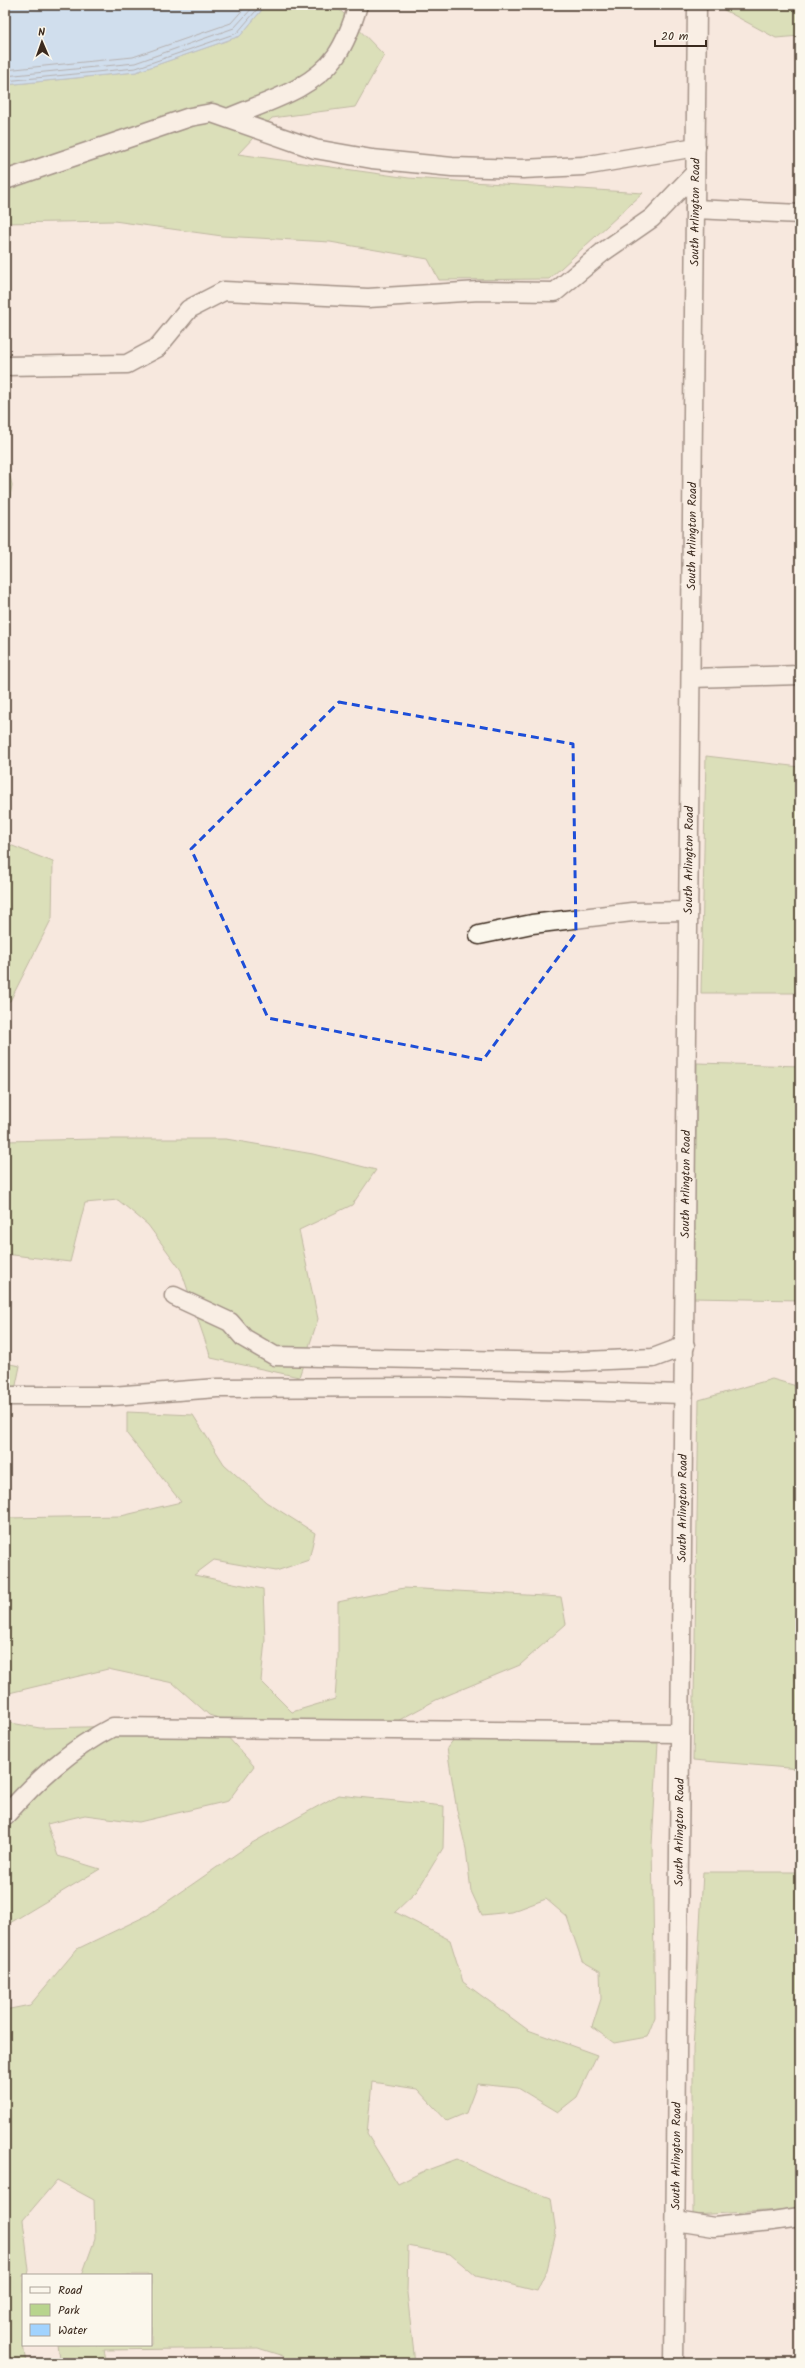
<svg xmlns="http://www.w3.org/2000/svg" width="805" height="2368" font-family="Kalam,sans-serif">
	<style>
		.green { fill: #b8d48d; stroke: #7a7f56 }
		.water { fill: #a1d3fe; stroke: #788fa4 }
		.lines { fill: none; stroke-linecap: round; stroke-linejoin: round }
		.shore { stroke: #646e78; stroke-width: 1 }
		.minor-casing { stroke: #3b2a1e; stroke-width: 21 }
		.minor { stroke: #fbf7ec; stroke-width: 18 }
		.marked { fill: none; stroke: #1d4ed8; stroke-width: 3; stroke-dasharray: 8 5; stroke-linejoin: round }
		.labels { text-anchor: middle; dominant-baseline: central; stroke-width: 3; stroke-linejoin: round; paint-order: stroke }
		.street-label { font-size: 12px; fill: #3b2a1e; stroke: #fbf7ec }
	</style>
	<rect width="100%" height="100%" fill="#f7e8de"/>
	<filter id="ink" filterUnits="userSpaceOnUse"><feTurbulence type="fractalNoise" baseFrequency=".025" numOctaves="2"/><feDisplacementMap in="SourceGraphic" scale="8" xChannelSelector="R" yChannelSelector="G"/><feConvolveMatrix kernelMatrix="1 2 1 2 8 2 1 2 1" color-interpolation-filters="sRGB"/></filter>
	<g filter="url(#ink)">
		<!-- green -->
		<path class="green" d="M266,5H335L384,55L355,107L272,118L238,154L409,178L643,193L549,279L439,280L428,259L330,242L222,236L114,221L5,223V85L136,72L240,36Z
			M715,5H800V36L776,38Z
			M5,454L12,485L5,527Z
			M706,756L800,767V993H701Z
			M5,843L53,862L52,918L10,1001L5,1002Z
			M697,1063L800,1066V1300L693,1298Z
			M96,1139H226L313,1154L376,1170L352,1205L299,1230L318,1319L299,1377L211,1358L181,1270L148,1225L118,1200L85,1203L70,1262L5,1254V1141Z
			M5,1363L20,1366L15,1390H5Z
			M772,1379L800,1387V1769L693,1760L699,1400Z
			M127,1412L193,1415L224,1464L266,1502L315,1533L309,1560L276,1571L214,1560L194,1575L263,1589L265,1640L261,1681L292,1712L335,1699L338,1658V1602L404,1588L561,1597L566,1624L520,1665L436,1700L390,1725L230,1722L209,1715L173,1683L108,1669L5,1694V1518L121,1516L181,1502L127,1434Z
			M5,1722L40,1728L216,1724L254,1766L228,1801L139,1822L85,1815L47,1824L58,1856L100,1869L5,1926Z
			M455,1738L658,1743L652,1845L655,2017L647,2037L614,2043L592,2027L601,1999L600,1971L582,1961L567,1917L546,1899L511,1912L482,1915L471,1891L466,1849L457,1811L447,1748Z
			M338,1795L444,1806L443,1848L417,1891L395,1912L450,1940L463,1982L528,2030L597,2055L577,2097L558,2112L518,2088L477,2084L466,2113L447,2121L417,2089L372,2082L367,2134L398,2184L422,2172L457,2159L504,2181L551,2198L556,2233L547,2270L537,2291L476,2276L450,2254L408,2246L407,2293L415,2363H288L283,2356L258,2348L104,2350L107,2363H60L57,2345H151V2275H82L95,2239L94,2200L57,2180L23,2220L29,2270L28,2275H23V2345L26,2363H5V2010L30,2005L77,1949L148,1915L252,1843Z
			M703,1872H800V2209L693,2215V2049Z"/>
		<!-- water -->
		<path class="water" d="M5,5H266L240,36L136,72L5,85Z"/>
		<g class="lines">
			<!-- shore -->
			<path class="shore" d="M5,70L133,57L231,23L247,5
				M5,76L135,63L234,28L255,5
				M5,81L136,68L237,33L261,5"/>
			<!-- minor casing -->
			<g class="minor-casing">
				<g id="minor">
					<path d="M228,118C265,102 312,90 336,56C347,40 353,22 358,5"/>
					<path d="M5,180L190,117L212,113L315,149L372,159L452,167L523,169L583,166L696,147"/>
					<path d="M695,209L800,214"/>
					<path d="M5,366L127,364L157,348L189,309L224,291L368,298L479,291L555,292L603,252L652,218L695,173"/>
					<path d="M691,678L800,675"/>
					<path d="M479,935L532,924L632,912L688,911"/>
					<path d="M174,1296L230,1322L244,1338L275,1356L563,1362L653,1358L685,1346"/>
					<path d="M5,1396H112L217,1388L429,1387L684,1394"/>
					<path d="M5,1816C37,1780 70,1749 113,1727L680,1733"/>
					<path d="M676,2221L714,2227L772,2221L800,2217"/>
					<path id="s1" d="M674,2363L697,5"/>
				</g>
			</g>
			<!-- minor -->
			<use href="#minor" class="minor"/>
		</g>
	</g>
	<!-- marked area -->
	<path d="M0 0H805V2368H0ZM339,702L573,744L576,933L483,1060L268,1018L191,849Z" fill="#f7e8de" fill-opacity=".55" fill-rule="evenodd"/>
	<path class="marked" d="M339,702L573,744L576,933L483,1060L268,1018L191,849Z"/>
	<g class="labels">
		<!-- street labels -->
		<g class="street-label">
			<text stroke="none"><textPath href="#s1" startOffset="2151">South Arlington Road</textPath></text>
			<text stroke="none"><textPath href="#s1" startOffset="1827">South Arlington Road</textPath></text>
			<text stroke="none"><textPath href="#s1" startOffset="1503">South Arlington Road</textPath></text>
			<text stroke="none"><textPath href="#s1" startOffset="1179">South Arlington Road</textPath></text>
			<text stroke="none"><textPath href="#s1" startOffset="855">South Arlington Road</textPath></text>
			<text stroke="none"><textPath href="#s1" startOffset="531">South Arlington Road</textPath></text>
			<text stroke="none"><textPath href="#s1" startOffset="207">South Arlington Road</textPath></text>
		</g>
	</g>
	<!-- margin -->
	<rect width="805" height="2368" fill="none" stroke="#fbf7ec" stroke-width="20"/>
	<rect x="10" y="10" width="785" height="2348" fill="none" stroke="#3b2a1e" stroke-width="1.5" filter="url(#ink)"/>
	<!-- legend -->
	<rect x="22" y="2274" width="130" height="72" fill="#fbf7ec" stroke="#aea59a"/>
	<rect x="30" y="2287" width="20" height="6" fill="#fbf7ec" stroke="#aea59a"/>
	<text x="58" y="2294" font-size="12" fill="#3b2a1e">Road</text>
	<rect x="30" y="2304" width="20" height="12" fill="#b8d48d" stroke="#aea59a"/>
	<text x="58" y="2314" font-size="12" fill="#3b2a1e">Park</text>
	<rect x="30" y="2324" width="20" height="12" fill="#a1d3fe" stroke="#aea59a"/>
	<text x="58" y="2334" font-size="12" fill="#3b2a1e">Water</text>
	<!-- north arrow -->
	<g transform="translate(42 42) rotate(358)" stroke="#fbf7ec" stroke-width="3" paint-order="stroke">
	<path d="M0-3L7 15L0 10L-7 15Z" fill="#3b2a1e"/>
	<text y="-6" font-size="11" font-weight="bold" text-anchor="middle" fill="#3b2a1e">N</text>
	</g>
	<!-- scale -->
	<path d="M655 40v6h51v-6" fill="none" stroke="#3b2a1e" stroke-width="2"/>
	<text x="661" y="40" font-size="12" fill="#3b2a1e" stroke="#fbf7ec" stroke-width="3" paint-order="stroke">20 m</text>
</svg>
